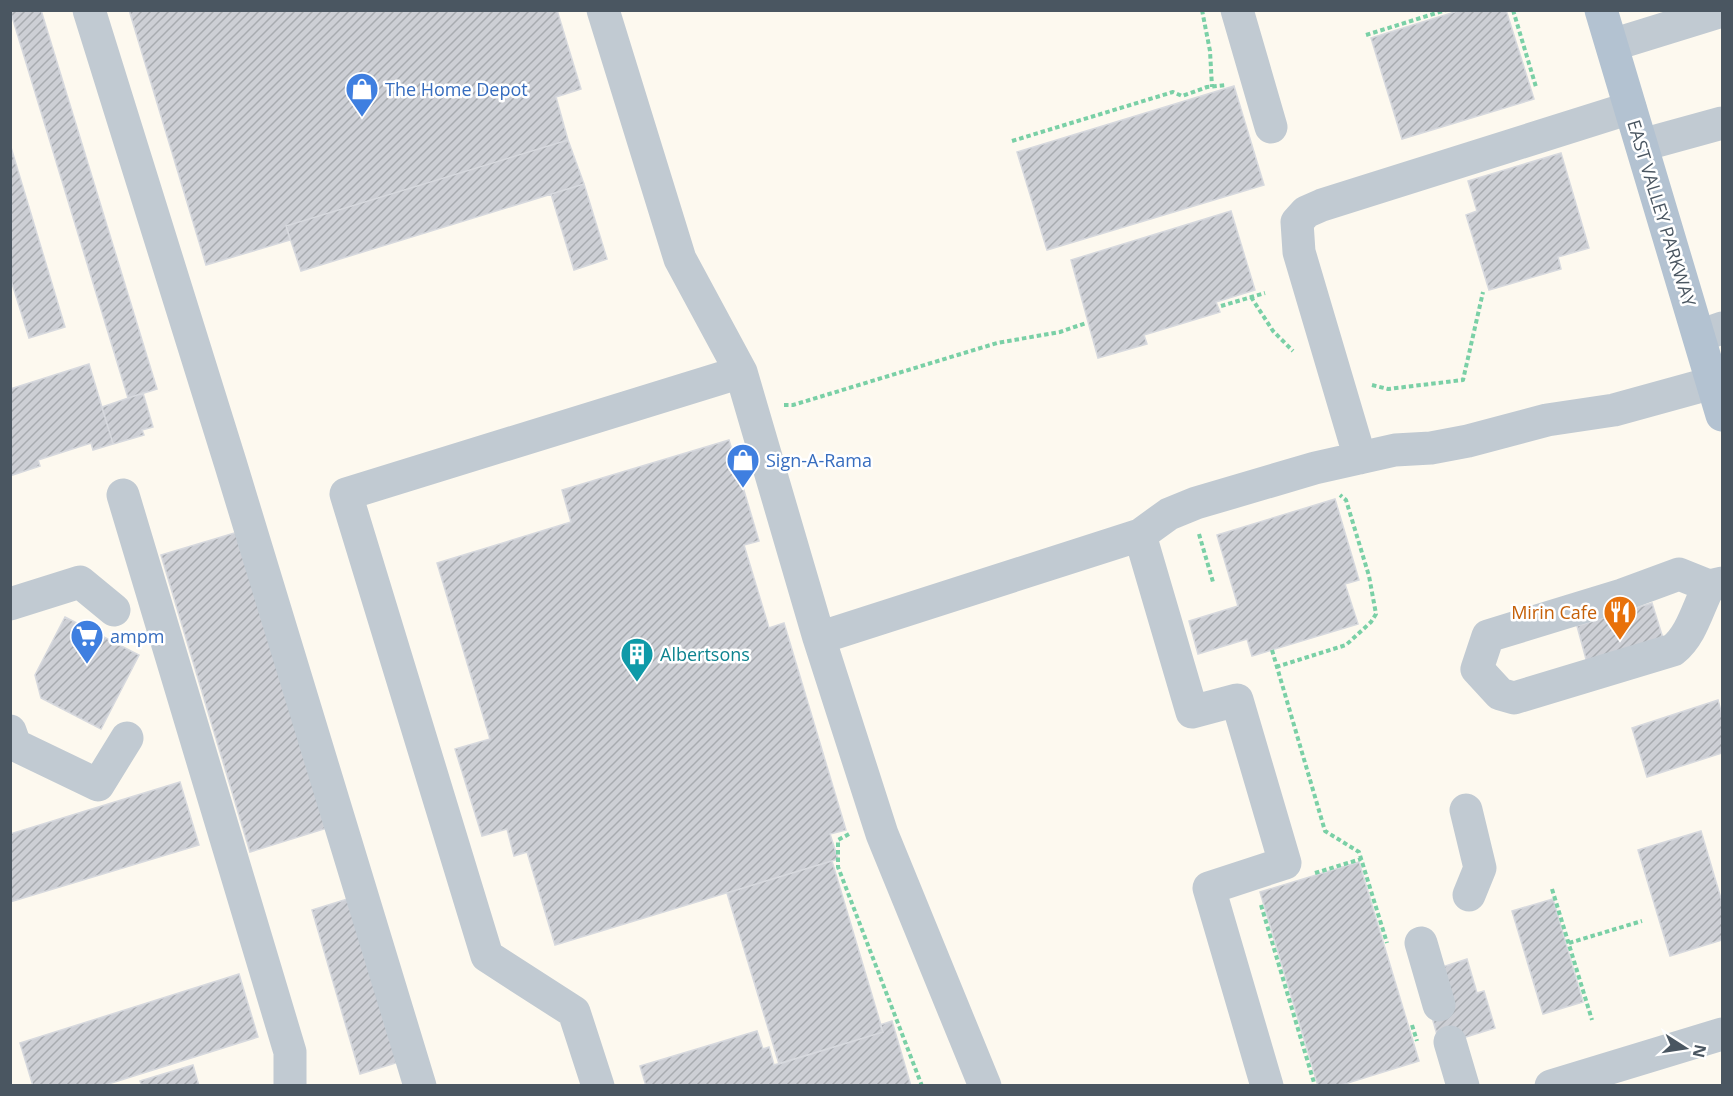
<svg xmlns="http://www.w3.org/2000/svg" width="1733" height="1096" font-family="'Open Sans',sans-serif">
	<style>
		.commercial { fill: #fdf9ef }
		.building { fill: url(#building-hatch); stroke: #d7d9de; stroke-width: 1.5 }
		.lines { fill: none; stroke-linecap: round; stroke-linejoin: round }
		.path { stroke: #7ad0a6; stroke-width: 4; stroke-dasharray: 4.5 3; stroke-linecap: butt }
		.minor { stroke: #c1cad2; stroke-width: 33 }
		.major { stroke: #b3c2d1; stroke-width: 33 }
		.labels { text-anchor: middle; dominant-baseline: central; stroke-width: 5; stroke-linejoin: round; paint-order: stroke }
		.shop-label { font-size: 18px; fill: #366cbe; stroke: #fff; text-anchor: start }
		.street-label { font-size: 18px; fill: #4a5661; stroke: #fff }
		.food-label { font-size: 18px; fill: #c56008; stroke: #fff; text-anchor: end }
		.culture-label { font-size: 18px; fill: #0d838f; stroke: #fff; text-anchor: start }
	</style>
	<defs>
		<pattern id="building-hatch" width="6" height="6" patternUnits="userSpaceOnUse" patternTransform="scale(1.5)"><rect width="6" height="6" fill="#cdcfd5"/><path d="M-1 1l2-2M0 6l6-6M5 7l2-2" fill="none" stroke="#a8abb0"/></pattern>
	</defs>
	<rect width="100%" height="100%" fill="#f5f3f3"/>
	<!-- commercial -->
	<path class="commercial" d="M10,11H1722V1085H11Z"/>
	<!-- building -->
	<path class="building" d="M10,10H41L157,389L128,398Z
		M129,10H557L581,89L556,97L568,140L286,226L290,240L206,265Z
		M1461,10H1506L1534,99L1402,139L1371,38Z
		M1234,86L1264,185L1047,250L1017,152Z
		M568,140L584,184L301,271L286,226Z
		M10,144L65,327L29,338L10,277Z
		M1561,153L1589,248L1558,257L1561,269L1489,290L1466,215L1477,211L1468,181Z
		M584,184L607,259L574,270L551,194Z
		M1231,211L1255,290L1216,302L1220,312L1144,335L1147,344L1098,358L1071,260Z
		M89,364L113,444L93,450L91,443L38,460L40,466L10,476V389Z
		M143,393L153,427L142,430L144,435L113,444L102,407Z
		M729,440L759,541L744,545L769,628L784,623L846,830L830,834L838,859L555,945L527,852L514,856L507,829L482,836L455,749L490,739L437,563L571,522L562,490Z
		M1335,499L1359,580L1345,584L1358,624L1252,656L1247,639L1198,654L1189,621L1238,606L1217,535Z
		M238,532L327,828L250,852L161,555Z
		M1652,603L1667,651L1590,674L1577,626Z
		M65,617L139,655L101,729L41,698L35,675Z
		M1718,700L1722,715V753L1647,777L1632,728Z
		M180,782L199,845L10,902V834Z
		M1701,831L1722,902V940L1670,956L1638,850Z
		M832,861L883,1032L779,1064L727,893Z
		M1359,862L1419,1061L1338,1086H1318L1260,892Z
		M354,897L402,1061L360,1074L312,910Z
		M1553,899L1583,1002L1543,1014L1512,911Z
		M1467,959L1477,993L1484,991L1495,1028L1440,1045L1429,1007L1436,969Z
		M239,974L258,1037L102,1086H33L20,1043Z
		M892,1021L911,1086H646L640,1066L757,1031L763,1049L769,1047L774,1065L883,1032L880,1025Z
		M193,1065L199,1086H142L140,1081Z"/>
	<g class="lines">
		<!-- path -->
		<path class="path" d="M1202,10L1210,51L1212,87
			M1513,10L1536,87
			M1366,35L1446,10
			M1012,141L1173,92L1182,96L1207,87L1226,85
			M1251,297L1273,331L1293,351
			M1221,306L1265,293
			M1372,385L1388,389L1463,380L1483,292
			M784,405H793L997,343L1060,332L1086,323
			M1199,534L1213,582
			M1272,650L1325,831L1359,852L1387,943
			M1276,667L1346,645L1371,622L1376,614L1369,576L1346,500L1340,495
			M849,834L838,840V867L922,1086
			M1315,873L1361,859
			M1552,889L1592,1020
			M1261,905L1315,1086
			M1569,943L1642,921
			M1412,1025L1417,1041"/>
		<!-- minor -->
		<path class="minor" d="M89,10L230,462L420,1086
			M603,10L680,259L741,372L819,638L882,834L985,1086
			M1237,10L1271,127
			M1612,45L1722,11
			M1642,145L1722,123
			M1699,336L1722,328
			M1360,458L1299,252L1297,222L1306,212L1322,205L1630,108
			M123,495L290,1052V1086
			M1140,535L1192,712L1237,700L1285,863L1209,888L1267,1086
			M1709,586C1698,607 1692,635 1673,650L1514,698L1500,694L1477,669L1488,636L1622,595L1679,574L1709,586L1722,583
			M10,604L80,582L114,610
			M819,638L1140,535L1169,514L1196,503L1315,468L1395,450L1431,448L1468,441L1547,420L1614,410L1712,383
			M10,731L15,745L98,785L127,738
			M1466,810L1480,868L1469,895
			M1421,943L1439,1005
			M1450,1042L1463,1086
			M598,1086L574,1012L487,956L346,494L741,372
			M1551,1086L1722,1034"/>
		<!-- major -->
		<path class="major" d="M1601,10L1722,415"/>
	</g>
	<!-- icons -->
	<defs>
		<g id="shop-pin" transform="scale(1.725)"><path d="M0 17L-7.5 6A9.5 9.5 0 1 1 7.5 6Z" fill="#3f7fe0" stroke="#fff"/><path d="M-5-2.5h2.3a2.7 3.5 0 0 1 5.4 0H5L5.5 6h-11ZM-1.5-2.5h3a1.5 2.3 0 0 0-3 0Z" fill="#fff"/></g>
		<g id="restaurant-pin" transform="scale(1.725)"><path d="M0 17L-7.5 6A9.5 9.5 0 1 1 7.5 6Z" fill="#e8710a" stroke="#fff"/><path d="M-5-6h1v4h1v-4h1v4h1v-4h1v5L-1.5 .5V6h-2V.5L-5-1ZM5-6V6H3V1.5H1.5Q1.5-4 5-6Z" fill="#fff"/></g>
		<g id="supermarket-pin" transform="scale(1.725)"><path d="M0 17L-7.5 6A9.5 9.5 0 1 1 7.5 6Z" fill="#3f7fe0" stroke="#fff"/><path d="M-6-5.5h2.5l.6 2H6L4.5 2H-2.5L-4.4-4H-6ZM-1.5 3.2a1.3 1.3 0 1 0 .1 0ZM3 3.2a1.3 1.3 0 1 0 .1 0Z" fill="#fff"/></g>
		<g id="building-pin" transform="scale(1.725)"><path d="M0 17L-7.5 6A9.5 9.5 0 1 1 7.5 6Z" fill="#0f9aa8" stroke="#fff"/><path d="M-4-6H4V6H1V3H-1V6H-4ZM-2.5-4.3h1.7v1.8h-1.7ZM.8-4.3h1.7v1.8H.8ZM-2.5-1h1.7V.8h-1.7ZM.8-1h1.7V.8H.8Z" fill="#fff"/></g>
	</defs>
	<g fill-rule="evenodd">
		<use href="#shop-pin" x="362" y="89"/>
		<use href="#shop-pin" x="743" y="460"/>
		<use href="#restaurant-pin" x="1620" y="612"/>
		<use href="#supermarket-pin" x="87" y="636"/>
		<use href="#building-pin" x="637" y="654"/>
	</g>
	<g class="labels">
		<!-- shop labels -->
		<g class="shop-label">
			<text x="385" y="89">The Home Depot</text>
			<text x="766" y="460">Sign-A-Rama</text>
			<text x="110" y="636">ampm</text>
		</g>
		<!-- street labels -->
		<g class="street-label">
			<text transform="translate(1662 213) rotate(73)">EAST VALLEY PARKWAY</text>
		</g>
		<!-- food labels -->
		<g class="food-label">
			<text x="1597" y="612">Mirin Cafe</text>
		</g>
		<!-- culture labels -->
		<g class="culture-label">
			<text x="660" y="654">Albertsons</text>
		</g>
	</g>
	<!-- border -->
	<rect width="1733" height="1096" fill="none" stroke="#4a5661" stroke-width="24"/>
	<!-- north arrow -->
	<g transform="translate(1685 1048) rotate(102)" stroke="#ffffff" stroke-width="4.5" paint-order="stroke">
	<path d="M0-4.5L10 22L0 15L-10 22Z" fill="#4a5661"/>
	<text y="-9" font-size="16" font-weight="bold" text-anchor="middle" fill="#4a5661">N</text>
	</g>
</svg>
